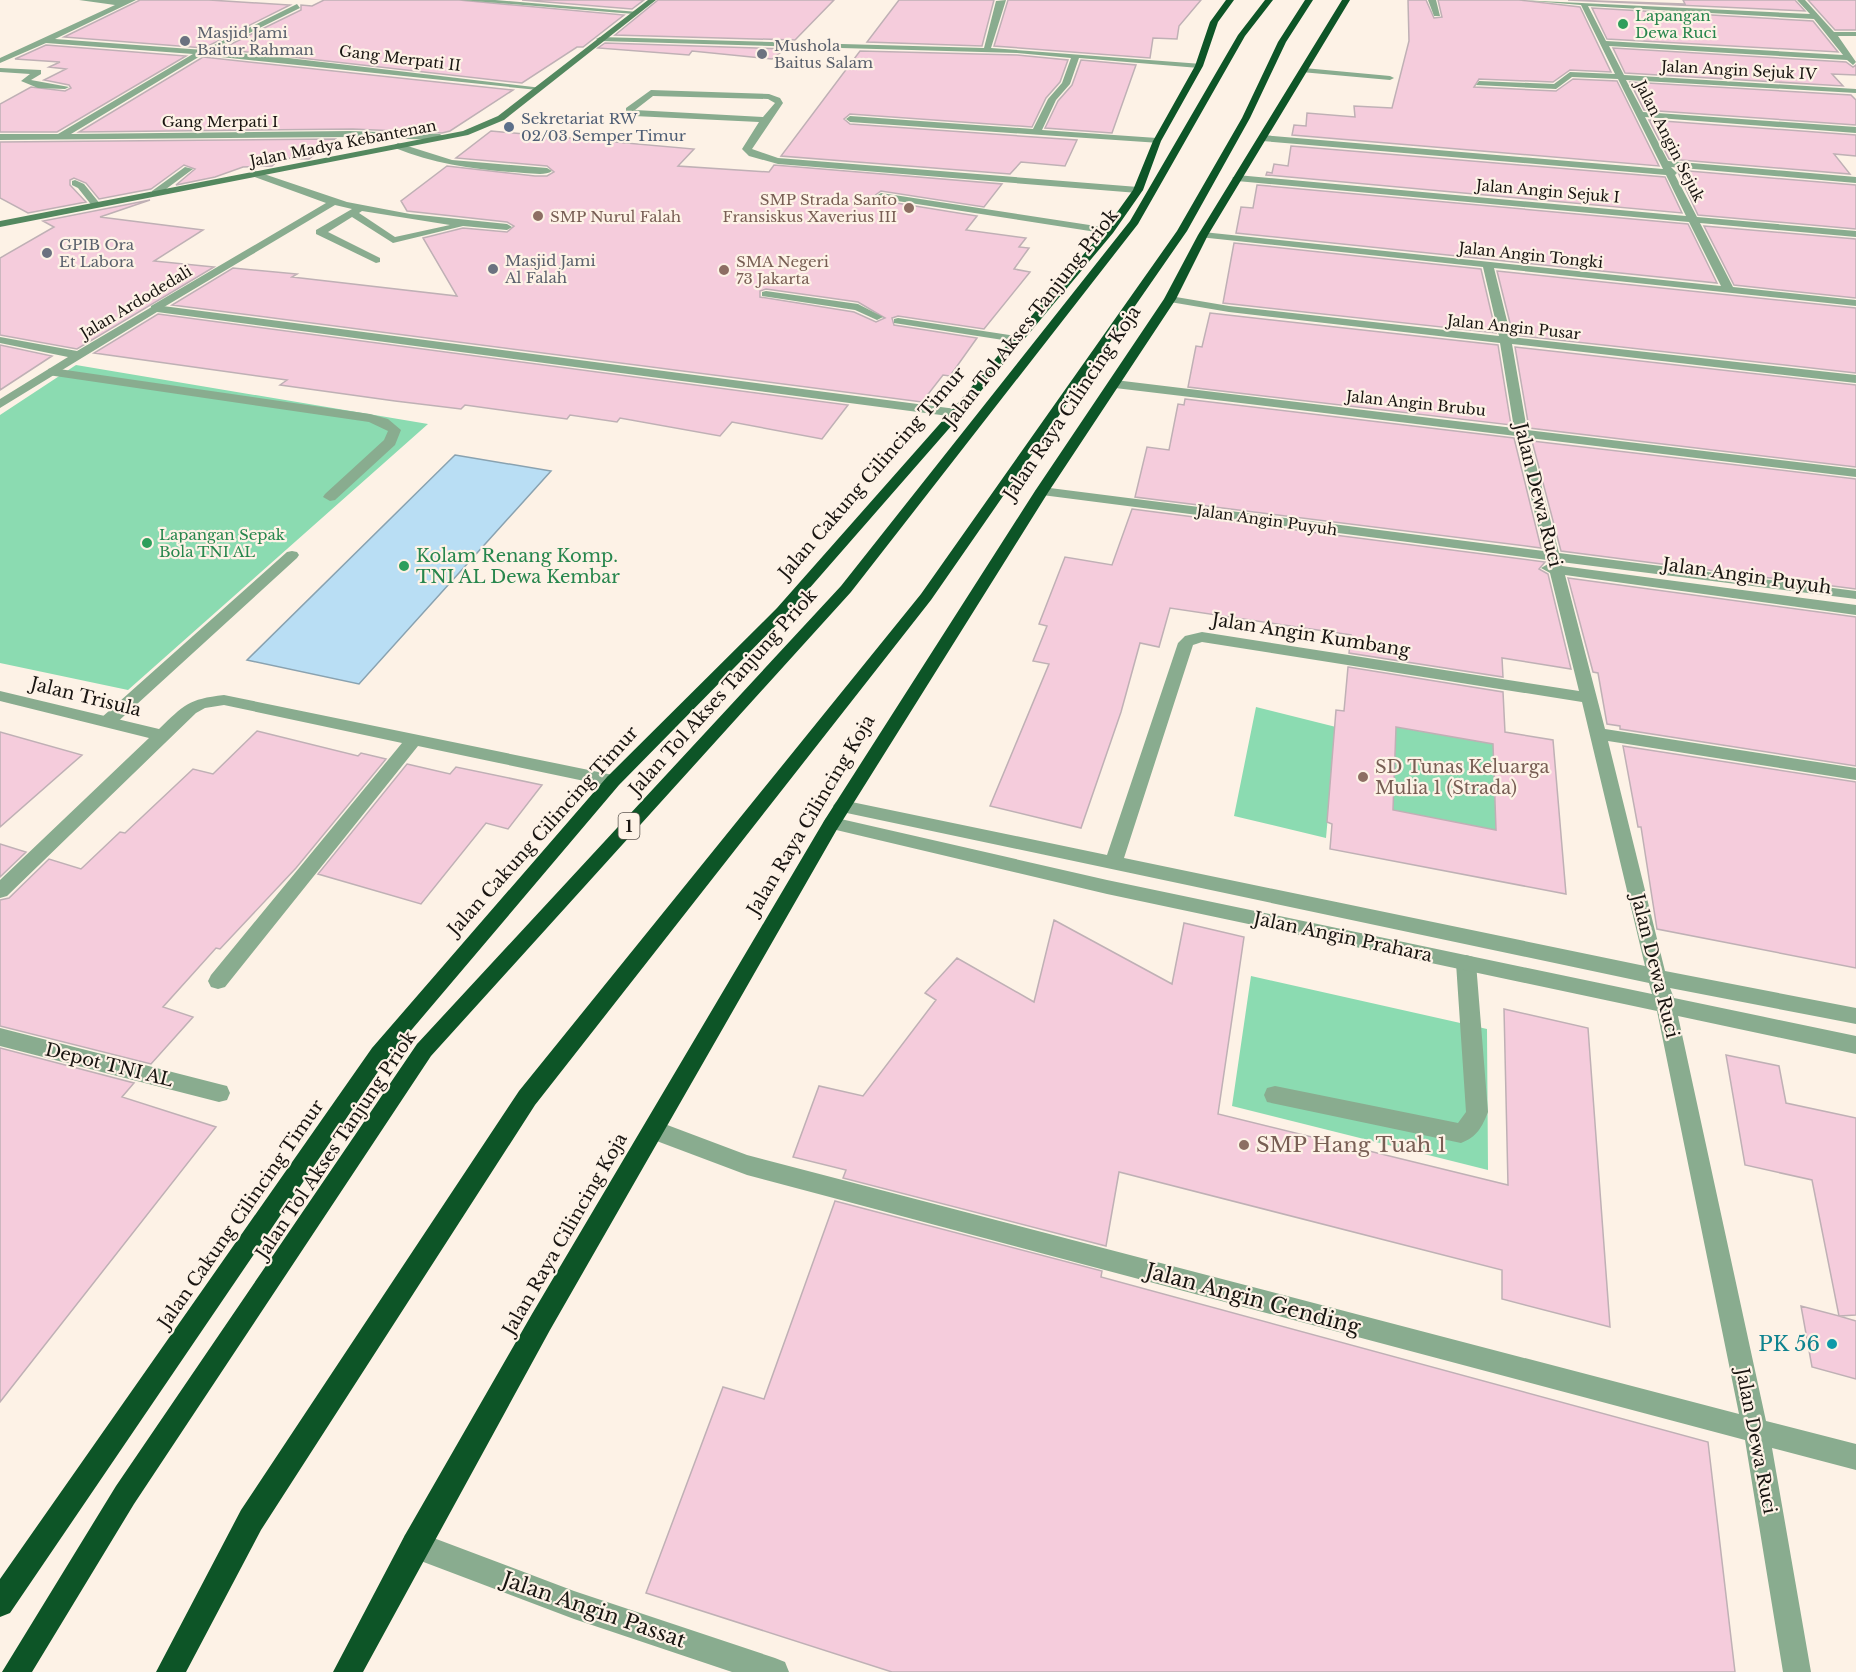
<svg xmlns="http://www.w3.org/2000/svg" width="1856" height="1672" font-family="'Libre Baskerville',serif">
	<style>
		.green { fill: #8bdbb1 }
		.water { fill: #b9def4; stroke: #89a2b0; stroke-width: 1.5 }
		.building { fill: #f5ccdc; stroke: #bfb0b5; stroke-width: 1.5; fill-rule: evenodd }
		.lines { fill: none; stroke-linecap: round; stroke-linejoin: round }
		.lane { fill: #89ac8f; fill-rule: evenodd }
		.street { fill: #89ac8f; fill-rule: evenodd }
		.secondary { fill: #53885f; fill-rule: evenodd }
		.highway { fill: #0d5527; fill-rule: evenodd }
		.leisure-dot { fill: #2e9e5b; stroke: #fdf2e6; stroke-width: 2 }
		.worship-dot { fill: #6b7280; stroke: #fdf2e6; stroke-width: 2 }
		.service-dot { fill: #5c6f8a; stroke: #fdf2e6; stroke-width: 2 }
		.education-dot { fill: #8d6e63; stroke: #fdf2e6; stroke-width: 2 }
		.culture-dot { fill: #0f9aa8; stroke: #fdf2e6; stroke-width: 2 }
		.labels { text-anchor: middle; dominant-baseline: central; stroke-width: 4.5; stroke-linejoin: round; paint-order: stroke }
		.far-leisure-label { font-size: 15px; fill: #27864d; stroke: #fdf2e6; text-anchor: start }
		.far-worship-label { font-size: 15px; fill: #5b616d; stroke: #fdf2e6; text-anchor: start }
		.far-street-label { font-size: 15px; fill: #191511; stroke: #fdf2e6 }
		.far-service-label { font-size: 15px; fill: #4e5e75; stroke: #fdf2e6; text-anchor: start }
		.far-education-label { font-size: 15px; fill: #785e54; stroke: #fdf2e6; text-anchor: start }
		.shield { fill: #fdf2e6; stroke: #5d5751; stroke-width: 1.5 }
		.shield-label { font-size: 16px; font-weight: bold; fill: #191511 }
		.street-label { font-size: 18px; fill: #191511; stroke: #fdf2e6 }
		.leisure-label { font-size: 18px; fill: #27864d; stroke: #fdf2e6; text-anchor: start }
		.education-label { font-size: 18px; fill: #785e54; stroke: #fdf2e6; text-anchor: start }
		.near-education-label { font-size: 21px; fill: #785e54; stroke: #fdf2e6; text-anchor: start }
		.near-street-label { font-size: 21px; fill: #191511; stroke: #fdf2e6 }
		.near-culture-label { font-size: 21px; fill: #0d838f; stroke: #fdf2e6; text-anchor: end }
	</style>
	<rect width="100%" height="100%" fill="#fdf2e6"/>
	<!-- green -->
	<path class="green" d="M76,365L428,424L128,690L0,663V415Z
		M1256,707L1336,727L1326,838L1234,816Z
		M1396,727L1493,744L1496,830L1393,810Z
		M1251,976L1487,1029L1488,1170L1232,1106Z"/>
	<!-- water -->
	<path class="water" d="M455,455L551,471L359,684L247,660Z"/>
	<!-- building -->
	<path class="building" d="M140,0H209L290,5L204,48L64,37Z
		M324,0H459L624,15L583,47H577L522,83L221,49L301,10V5L312,6Z
		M522,0H644L632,9Z
		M658,0H834L795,40L615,35Z
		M899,0H994L982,46L867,42Z
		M1008,0H1201L1179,26L1177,39L1153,38L1150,58L994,46Z
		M1408,0H1426L1434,18L1442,17L1438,0H1519L1580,7L1611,72L1570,70L1553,82L1479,79L1474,87L1556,91L1573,79L1617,81L1659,166L1292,135L1294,125L1306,126L1307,113L1355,117L1354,106L1392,108L1409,41Z
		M1568,0L1685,4L1683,0H1795L1805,11Z
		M1808,0H1856V30H1835Z
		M1592,8L1813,21L1838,52L1607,39Z
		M605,43L785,49L772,59L692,51L689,55L598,48Z
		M46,45L186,56L57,132H0V104L31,87L65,91L71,88L69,85L44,80L66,69L49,67L60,62L15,59Z
		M1613,48L1846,62L1853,67L1856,65V75L1832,74L1843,86L1625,73Z
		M860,51L1017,55L1068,60L1060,82L1046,98L1032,127L850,114L844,119L850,124L1077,140L1065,166L1021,162L1010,174L781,156Z
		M203,57L513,90L450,131L442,133L353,129L79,132Z
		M1081,60L1136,65L1112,133L1045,128L1058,101L1072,85Z
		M1630,82L1851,95L1856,100V125L1644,110Z
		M1649,120L1856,135V156L1834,154L1850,174L1669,159Z
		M491,131L694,149L678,166L769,172L774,165L1002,184L984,207L881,191L874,196L878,200L977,216L966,230L1026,238L1019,247L1029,248L1014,269L1030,272L984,329L898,316L892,318L894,325L977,338L950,376L943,375L922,402L172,305L233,268L297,274L292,277L457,296L423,238L463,228L507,232L514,226L507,222L407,211L401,201L447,166L535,176H547L554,172L547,166L456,158ZM766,289L858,302L885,318L876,322L854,312L760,297V291Z
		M335,139L309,159L281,158L272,166L243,167L215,177L176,185L195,169L184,165L151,189L99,199L86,183L74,178L70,180V185L86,202L28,213L0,198V142Z
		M1291,146L1665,177L1682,213L1266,175L1267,172L1272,173L1274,164L1288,166Z
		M1677,170L1856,185V229L1698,215Z
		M1257,185L1688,224L1717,283L1236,233L1241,207L1253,208Z
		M150,200L100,217L203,230L154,261L214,267L77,349L0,335V258L54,227L43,221Z
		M1704,226L1856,239V298L1734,285Z
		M1234,243L1481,269L1496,333L1223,303Z
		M1497,271L1856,308V373L1513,335Z
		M1210,313L1498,345L1511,425L1188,387L1196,346L1202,347Z
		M158,314L848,405L822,439L732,422L720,436L620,418L617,422L570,415L567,419L465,405L461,409L395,401L280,385L287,380L94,353Z
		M0,345L52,356L0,390Z
		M1515,347L1856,385V467L1529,428Z
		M1185,399L1514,438L1541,548L1135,497L1147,447L1169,450L1178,404L1184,405Z
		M1532,441L1856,479V589L1561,551Z
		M1132,509L1545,562L1539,569L1548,574L1571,669L1502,658L1503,677L1349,653L1351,635L1170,608L1159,647L1140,643L1121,712L1081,828L990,806L1049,664L1033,661L1047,626L1039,624L1065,557L1112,565Z
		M1568,578L1856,617V766L1620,729V726L1607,724L1598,673L1593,672Z
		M1348,667L1503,692L1505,732L1553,740L1566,894L1330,849L1332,824L1327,822L1336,710L1344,711ZM1396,727L1493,744L1496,830L1393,810Z
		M257,731L358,756L361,753L386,759L296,868L220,949L216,948L163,1007L193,1017L151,1064L0,1026V900L9,898L49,859L81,869L120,832L125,833L193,769L213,774Z
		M0,732L82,755L0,827Z
		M1623,746L1856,782V968L1657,929L1641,827H1638Z
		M407,764L450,774L456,767L542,785L508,829L486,823L421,904L318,874Z
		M0,844L26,852L0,877Z
		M1054,920L1172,984L1184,923L1244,937L1218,1114L1508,1185L1504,1009L1588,1028L1610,1327L1502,1299V1270L1119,1172L1106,1246L843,1178L846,1170L793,1157L819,1086L863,1096L936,1000L925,993L957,958L1034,1002Z
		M0,1048L134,1083L122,1097L216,1127L0,1402Z
		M1726,1055L1779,1066L1786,1103L1856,1118V1315L1839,1316L1856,1321V1379L1812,1367L1801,1306L1839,1316L1812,1180L1745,1165Z
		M835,1201L1102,1271L1101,1277L1708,1442L1735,1672H892L646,1593L723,1387L764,1399Z"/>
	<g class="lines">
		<!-- lane -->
		<path class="lane" d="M1428,0H1436L1440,16H1434Z
			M0,68L41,70V74L31,80L69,87L65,89L38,88L21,81L30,74L0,72Z
			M651,90L769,94L780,98L783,103L752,149L778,158L1138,187L1143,190L1138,193L778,164L749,156L742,149L759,122L634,116L626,112V108ZM653,96L768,99L775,103L763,117L635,110Z
			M398,143L452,160L547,168L552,171C545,176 533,173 524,173C479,170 437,165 395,148L393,146Z
			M255,171L347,202L410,214L507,224L512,227L507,230L463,226L393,243L352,217L328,232L380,258V262L376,263L316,234V230L352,209L335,205L159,310H151V306L326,203L252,176L250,174ZM362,211L450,225L395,237L359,213Z
			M75,180L84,184L101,205L99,207H93L78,188L72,185V181Z
			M881,193L1109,228L1114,231L1109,234L878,198L876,196Z
			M766,291L858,304L883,317L877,320L855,310L762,296V292Z
			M898,318L1016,336L1022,339L1016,342L894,323V319Z
			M52,368L370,414L388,419L401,430L395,445L335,500L330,501L323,497L325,494L384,440L388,431L369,422L48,375V369Z
			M292,551L297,552L299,555L297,558L113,726H101L99,722L101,718L287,552Z
			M1466,955L1473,957L1476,963L1488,1112C1482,1127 1477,1137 1461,1143L1267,1102L1264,1095L1267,1088L1275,1086L1458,1123L1466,1112L1456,963L1459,957Z
			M0,1028L219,1084L227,1086L230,1093L227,1100L219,1102L0,1046Z"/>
		<!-- street -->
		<path class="street" d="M79,0H136L55,39L204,50L297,4L300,8L213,51L280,57L542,88L538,90L202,55L71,134L350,131L440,134L444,137L440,140L350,137L0,140V134H58L193,54L46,43L0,63V58L115,5Z
			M461,0H495L638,12L634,14Z
			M1006,0L991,48L1202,64L1199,68L1079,58L1070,84L1056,100L1042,130L1157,138L1160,139V143L850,122L846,119L850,116L1033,129L1048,99L1062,83L1071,58L1017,53L600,41L596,39L600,37L984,48L996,1Z
			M1521,0L1810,14L1797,0H1805L1834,32H1856V36H1838L1856,62L1853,65L1847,60L1609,46L1624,75L1856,89V93L1626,80L1643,112L1856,127V133L1645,117L1668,161L1856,177V183L1671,167L1677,173L1675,175L1697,217L1856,231V237L1700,223L1733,287L1856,300V306L1494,268L1511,337L1856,375V383L1512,344L1527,430L1856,469V477L1529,438L1559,553L1856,591V599L1561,562L1562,566L1856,605V615L1565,575L1605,729L1856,768V780L1608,741L1665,971L1856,1008V1024L1670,988L1674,998L1856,1036V1054L1678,1016L1766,1421L1856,1444V1470L1772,1448L1811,1672H1783L1745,1440L747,1175L646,1137L643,1130L646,1123L654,1120L747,1155L1739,1414L1657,1011L1107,894L832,829L826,828L823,823L826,818L832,817L1107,880L1652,994L1649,983L842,812L836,810L833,806L836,802L842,800L1107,855L1178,643L1185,636L1202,632L1579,691L1550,573L1541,568L1548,564L1547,560L1042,495L1035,491L1042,487L1544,551L1516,436L1115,388L1109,384L1115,380L1514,428L1500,343L1229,312L1170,302L1164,299L1170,296L1229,306L1499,336L1483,267L1199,237V233L1203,232L1721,286L1689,222L1237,181L1232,178L1237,175L1686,216L1666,175L1262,141L1258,138L1262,135L1663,169L1618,79L1572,77L1556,89L1476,85L1479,81L1554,84L1570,72L1615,74L1581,5ZM1588,6L1814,19L1843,55L1606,41ZM1202,642L1582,702L1645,966L1124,858L1193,645Z
			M1304,68L1390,76L1394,78L1390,80L1301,72Z
			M185,167L193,169L158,195H152V191Z
			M155,305L956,409L962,413L956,417L157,312L0,408V399L68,357L0,343V337L77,351Z
			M0,691L159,729C184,705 188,699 224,695L613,775L622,781L613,787L418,746L225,987L218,989L211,987L208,981L211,975L402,743L224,705L205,708L196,713L7,896L0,898V880L149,738L0,701Z
			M415,1531L574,1591L775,1658L785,1662L789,1672H732L574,1619L405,1555L401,1545L405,1535Z"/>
		<!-- secondary -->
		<path class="secondary" d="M648,0H656L504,120L468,135L0,227V221L463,131L498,116Z"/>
		<!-- highway -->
		<path class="highway" d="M1226,0H1234L1218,22L1203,66L1161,141L1143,190L1113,233L960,416L787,614L619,785L386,1060L10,1613L0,1617V1579L372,1048L607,777L777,608L952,410L1105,229L1133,190L1153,141L1195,66L1210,22Z
			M1265,0H1273L1245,36L1138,224L851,592L431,1056L134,1504L32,1672H2L116,1486L417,1044L841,586L1130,221L1238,35Z
			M1305,0H1313L1286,42L1250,118L1187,231L931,600L535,1105L261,1530L186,1672H156L241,1510L519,1091L921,594L1177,231L1242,118L1278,42Z
			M1342,0H1350L1208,235L1176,299L1049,491L836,831L550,1330L363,1672H333L405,1535L532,1314L824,821L1035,491L1164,299L1198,235Z"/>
	</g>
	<!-- markers -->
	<g class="leisure-dot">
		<circle cx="1623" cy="24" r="6"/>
		<circle cx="147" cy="543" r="6"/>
		<circle cx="404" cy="566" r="6"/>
	</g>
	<g class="worship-dot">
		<circle cx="185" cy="41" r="6"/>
		<circle cx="762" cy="54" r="6"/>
		<circle cx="47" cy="253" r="6"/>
		<circle cx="493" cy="269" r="6"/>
	</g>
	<circle class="service-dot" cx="509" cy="127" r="6"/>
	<g class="education-dot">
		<circle cx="909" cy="208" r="6"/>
		<circle cx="538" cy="216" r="6"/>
		<circle cx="724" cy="270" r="6"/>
		<circle cx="1363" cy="777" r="6"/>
		<circle cx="1244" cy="1145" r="6"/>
	</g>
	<circle class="culture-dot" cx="1832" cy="1344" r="6"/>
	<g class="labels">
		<!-- far-leisure labels -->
		<g class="far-leisure-label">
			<text x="1635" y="15">Lapangan<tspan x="1635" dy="17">Dewa Ruci</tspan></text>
			<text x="159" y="534">Lapangan Sepak<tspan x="159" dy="17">Bola TNI AL</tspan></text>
		</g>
		<!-- far-worship labels -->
		<g class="far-worship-label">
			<text x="197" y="32">Masjid Jami<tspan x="197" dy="17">Baitur Rahman</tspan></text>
			<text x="774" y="45">Mushola<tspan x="774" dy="17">Baitus Salam</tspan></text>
			<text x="59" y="244">GPIB Ora<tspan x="59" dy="17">Et Labora</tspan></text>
			<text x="505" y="260">Masjid Jami<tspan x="505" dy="17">Al Falah</tspan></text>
		</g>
		<!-- far-street labels -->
		<g class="far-street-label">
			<text transform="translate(400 58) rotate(7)">Gang Merpati II</text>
			<text transform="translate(1739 70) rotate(3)">Jalan Angin Sejuk IV</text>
			<text x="220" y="121">Gang Merpati I</text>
			<text transform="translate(1670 141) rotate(63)">Jalan Angin Sejuk</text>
			<text transform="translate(343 143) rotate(-11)">Jalan Madya Kebantenan</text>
			<text transform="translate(1548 191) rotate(5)">Jalan Angin Sejuk I</text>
			<text transform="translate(1531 255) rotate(6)">Jalan Angin Tongki</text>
			<text transform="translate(136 302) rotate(-31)">Jalan Ardodedali</text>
			<text transform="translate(1514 327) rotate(6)">Jalan Angin Pusar</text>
			<text transform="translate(1416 403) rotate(6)">Jalan Angin Brubu</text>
			<text transform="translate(1267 520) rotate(8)">Jalan Angin Puyuh</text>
		</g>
		<!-- far-service labels -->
		<g class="far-service-label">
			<text x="521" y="118">Sekretariat RW<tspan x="521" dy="17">02/03 Semper Timur</tspan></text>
		</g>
		<!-- far-education labels -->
		<g class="far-education-label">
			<text x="897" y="199" text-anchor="end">SMP Strada Santo<tspan x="897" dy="17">Fransiskus Xaverius III</tspan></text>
			<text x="550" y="216">SMP Nurul Falah</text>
			<text x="736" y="261">SMA Negeri<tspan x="736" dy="17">73 Jakarta</tspan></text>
		</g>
		<!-- shield labels -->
		<rect class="shield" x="618.5" y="813" width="21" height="26" rx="4.5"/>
		<g class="shield-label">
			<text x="629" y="826">1</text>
		</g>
		<!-- street labels -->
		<g class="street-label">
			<text transform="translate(1031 318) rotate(-52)">Jalan Tol Akses Tanjung Priok</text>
			<text transform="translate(1072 403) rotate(-56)">Jalan Raya Cilincing Koja</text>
			<text transform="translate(872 473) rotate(-49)">Jalan Cakung Cilincing Timur</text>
			<text transform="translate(1538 495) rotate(76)">Jalan Dewa Ruci</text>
			<text transform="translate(1747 576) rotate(8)">Jalan Angin Puyuh</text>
			<text transform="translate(1311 635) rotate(9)">Jalan Angin Kumbang</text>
			<text transform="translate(723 692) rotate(-48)">Jalan Tol Akses Tanjung Priok</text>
			<text transform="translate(86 697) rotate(14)">Jalan Trisula</text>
			<text transform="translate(811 815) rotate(-59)">Jalan Raya Cilincing Koja</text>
			<text transform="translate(543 831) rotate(-48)">Jalan Cakung Cilincing Timur</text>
			<text transform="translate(1343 937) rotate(12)">Jalan Angin Prahara</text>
			<text transform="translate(1655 966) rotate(76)">Jalan Dewa Ruci</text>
			<text transform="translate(109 1065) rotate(14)">Depot TNI AL</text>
			<text transform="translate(336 1145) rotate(-56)">Jalan Tol Akses Tanjung Priok</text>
			<text transform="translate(241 1214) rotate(-55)">Jalan Cakung Cilincing Timur</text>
			<text transform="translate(565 1234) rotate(-60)">Jalan Raya Cilincing Koja</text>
			<text transform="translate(1756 1441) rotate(79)">Jalan Dewa Ruci</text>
		</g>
		<!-- leisure labels -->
		<g class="leisure-label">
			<text x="416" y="556">Kolam Renang Komp.<tspan x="416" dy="21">TNI AL Dewa Kembar</tspan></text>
		</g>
		<!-- education labels -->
		<g class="education-label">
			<text x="1375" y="767">SD Tunas Keluarga<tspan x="1375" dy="21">Mulia 1 (Strada)</tspan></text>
		</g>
		<!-- near-education labels -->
		<g class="near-education-label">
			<text x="1256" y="1145">SMP Hang Tuah 1</text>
		</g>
		<!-- near-street labels -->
		<g class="near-street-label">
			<text transform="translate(1253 1299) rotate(15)">Jalan Angin Gending</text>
			<text transform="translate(594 1610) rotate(19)">Jalan Angin Passat</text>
		</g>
		<!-- near-culture labels -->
		<g class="near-culture-label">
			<text x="1820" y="1344">PK 56</text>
		</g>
	</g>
</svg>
